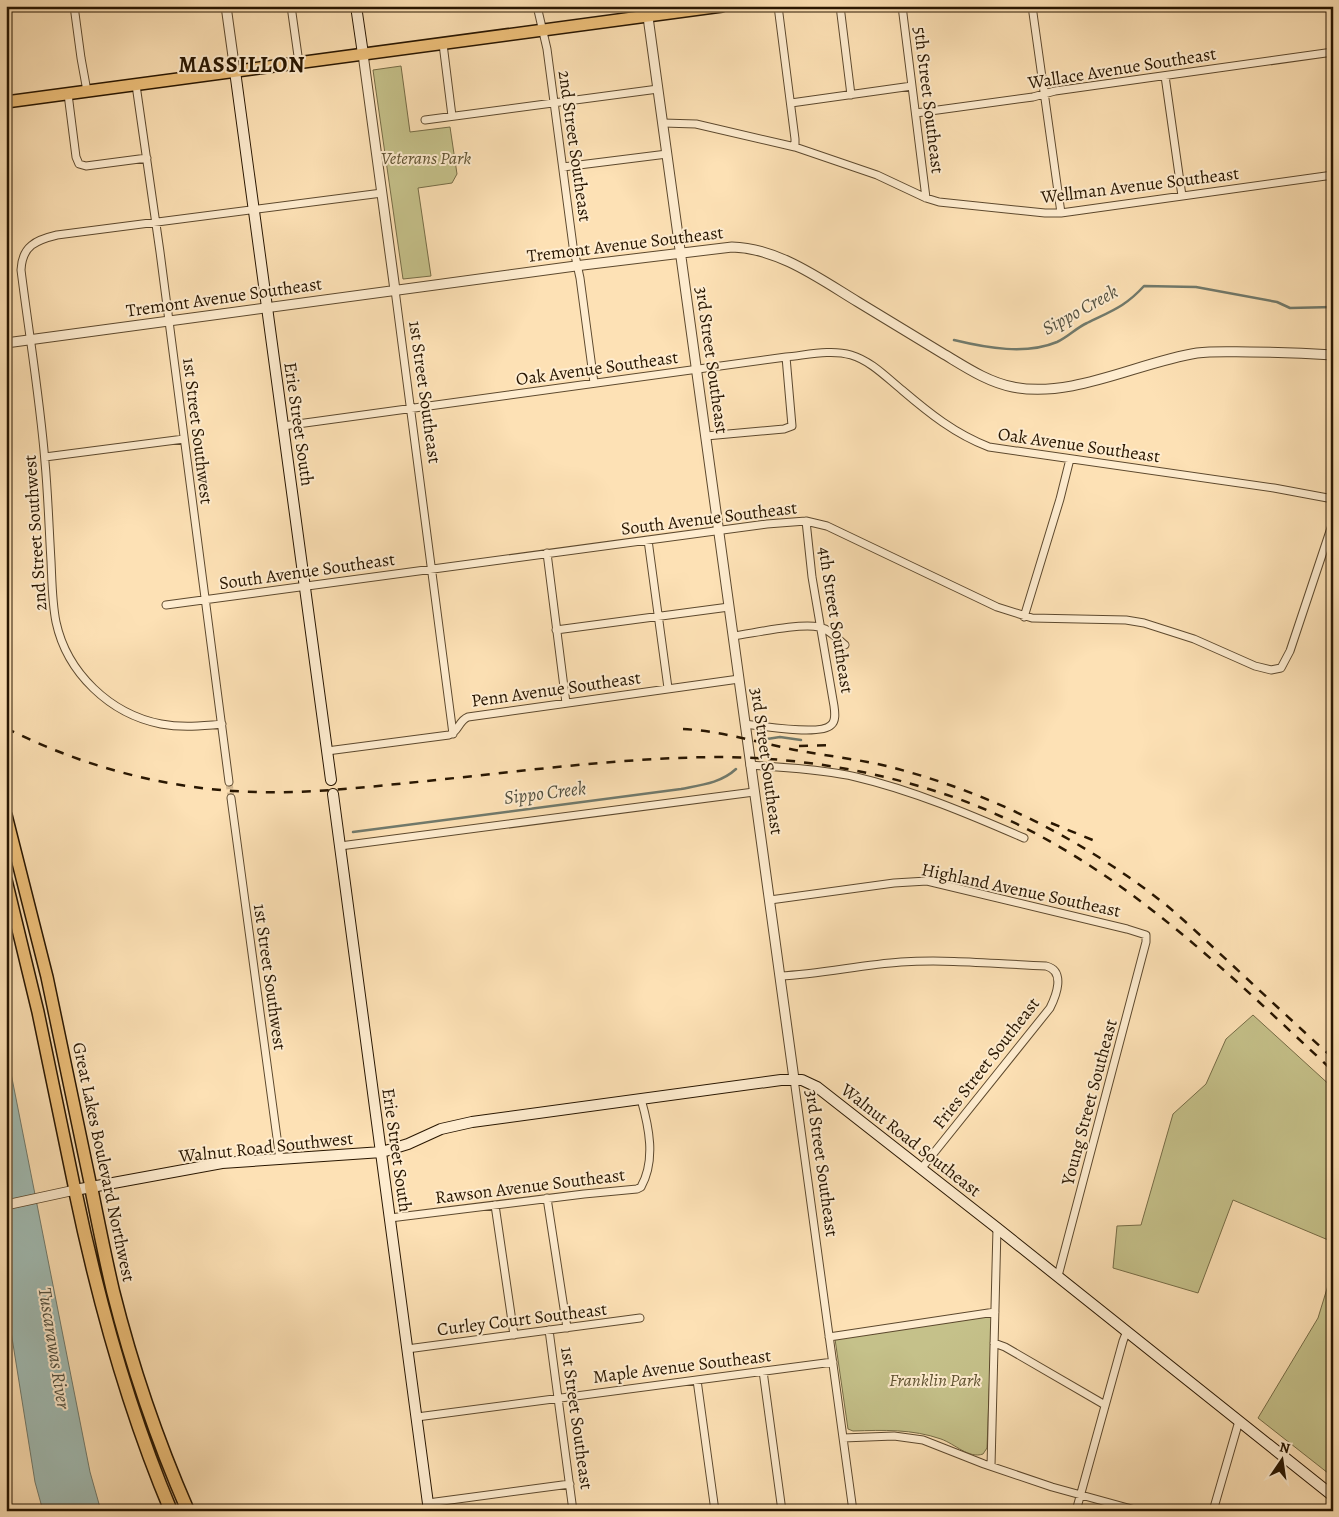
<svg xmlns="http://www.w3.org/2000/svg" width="1339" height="1517" font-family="Alegreya,serif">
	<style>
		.green { fill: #c5c18a; stroke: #766c46 }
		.water { fill: #a1bcb4; stroke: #717a6c }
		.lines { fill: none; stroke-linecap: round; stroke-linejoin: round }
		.stream { stroke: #717a6c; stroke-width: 2.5 }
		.minor-tunnel { stroke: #d2b891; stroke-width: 7; stroke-dasharray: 7 3.5; stroke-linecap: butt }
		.minor-casing { stroke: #5d492e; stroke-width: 9 }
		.tertiary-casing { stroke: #5d492e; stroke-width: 11 }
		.secondary-casing { stroke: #281601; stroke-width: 12 }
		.primary-casing { stroke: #281601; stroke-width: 14 }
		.trunk-casing { stroke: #281601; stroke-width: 14 }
		.motorway-casing { stroke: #281601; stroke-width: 15 }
		.minor { stroke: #feeccf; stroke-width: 7 }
		.tertiary { stroke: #feeccf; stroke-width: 9 }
		.secondary { stroke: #feeccf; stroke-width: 10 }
		.primary { stroke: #eec07a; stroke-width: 11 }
		.trunk { stroke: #eec07a; stroke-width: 11 }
		.motorway { stroke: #eec07a; stroke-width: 12 }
		.rail { stroke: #281601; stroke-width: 2.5; stroke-dasharray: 9 9; stroke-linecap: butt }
		.labels { text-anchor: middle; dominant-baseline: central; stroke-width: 4; stroke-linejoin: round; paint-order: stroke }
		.street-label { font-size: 18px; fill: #281601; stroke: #feeccf }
		.park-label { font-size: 18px; font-style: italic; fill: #5f5231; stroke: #feeccf }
		.water-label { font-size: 19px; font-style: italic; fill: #525040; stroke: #feeccf }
		.district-label { font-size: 22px; font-weight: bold; letter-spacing: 1px; fill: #281601; stroke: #feeccf }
	</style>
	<rect width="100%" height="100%" fill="#fde1b5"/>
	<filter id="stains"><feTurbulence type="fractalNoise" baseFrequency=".004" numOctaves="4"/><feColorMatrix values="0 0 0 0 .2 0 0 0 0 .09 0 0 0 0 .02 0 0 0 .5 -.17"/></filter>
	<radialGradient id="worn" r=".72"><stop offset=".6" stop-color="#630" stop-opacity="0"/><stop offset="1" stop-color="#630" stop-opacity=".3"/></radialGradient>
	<!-- green -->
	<path class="green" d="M401,66L410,132L450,127L457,174L452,183L418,188L431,276L403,279L373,70Z
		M1253,1015L1333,1088V1242L1233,1200L1198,1293L1113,1268L1117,1226L1141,1225L1173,1114L1206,1084L1226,1039Z
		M1333,1269V1477L1258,1418L1318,1318Z
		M992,1316L987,1448L983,1454C969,1459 955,1444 941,1439C912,1429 884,1430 853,1431L848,1429L835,1339Z"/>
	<!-- water -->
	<path class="water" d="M6,1048L90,1472L101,1511H43L35,1482L6,1300Z"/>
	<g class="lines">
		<!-- stream -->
		<path class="stream" d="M954,340C987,348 1026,355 1057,342C1068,337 1076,328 1087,323C1111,311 1125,307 1144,286L1196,287L1277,302L1290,308L1333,307
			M767,739L780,737L801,740
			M353,832L681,789C701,785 721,783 736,769"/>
		<!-- minor-tunnel -->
		<path class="minor-tunnel" d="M229,782L231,798"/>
		<!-- minor casing -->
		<g class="minor-casing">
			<path id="minor" d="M74,6L81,58L87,91
				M291,6L299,63
				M537,6L547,49L573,246L580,278L594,383
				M647,6L648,17
				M778,6L795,139V147
				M840,6L851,95
				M902,6L926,198
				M1032,6L1061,213
				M443,44L452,116
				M1165,76L1182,196
				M136,85L160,252L229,782
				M68,94L76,157L79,164L86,166L147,158
				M791,103L912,86
				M916,113L1033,97L1055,91L1333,52
				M425,120L658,89
				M663,123L696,124L795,147L877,175L926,198L939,202L1045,213H1061L1333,175
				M563,167L667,154
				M395,290L453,734
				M283,426L786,357C807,355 831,349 851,355C871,361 886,377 902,390C929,413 955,434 989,447L1274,488L1333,499
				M706,436L784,429L792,426L786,357
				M45,457L184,439
				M648,540L668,688
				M547,553L566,703
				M166,605L767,524L806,521L827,526L997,607L1032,618L1126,620L1144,623L1194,639L1255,666L1271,670L1281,668L1290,651L1333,522
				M1024,617L1060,499L1070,459
				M556,630L729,607
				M733,636C755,633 799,623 819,627C829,629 837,638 845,645
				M222,724C202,726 182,728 161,724C110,714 67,673 56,622C52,602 52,581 51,561C49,528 48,495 45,462C40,399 29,334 21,270C22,246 36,240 57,235L382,193
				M745,724C761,726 821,736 831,725C836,721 835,713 834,706L812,577L806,521
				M327,751L449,735C459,732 458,721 468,717L739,679
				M750,765C785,768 821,769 856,777C912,790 971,815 1024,838
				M231,798L280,1160
				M340,846L754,792
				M770,900L894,883L927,881L1127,929L1146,935V942L1058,1276
				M780,976C821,974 860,965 901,962C949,959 998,964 1046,966C1066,971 1056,996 1050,1008L921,1169
				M794,1079L853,1511
				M547,1198L567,1328
				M495,1205L514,1335
				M390,1218L584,1194L637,1189L641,1187C656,1160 649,1127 641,1099
				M549,1330L573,1511
				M829,1337L995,1312
				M994,1343L1005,1347L1105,1405
				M407,1349L640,1318
				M763,1371L782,1511
				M697,1380L715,1511
				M417,1417L833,1362
				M843,1438L894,1436L923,1440L984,1464L1052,1487L1139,1511
				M991,1466L997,1228
				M428,1503L570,1484
				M1076,1511L1123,1341L1127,1331
				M1213,1511L1239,1421"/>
		</g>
		<!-- tertiary casing -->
		<g class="tertiary-casing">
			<path id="tertiary" d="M226,6L235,71
				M648,17L794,1079
				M363,54L395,290
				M6,343L583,265L732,247C778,248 820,279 858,302C886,319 914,336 942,353C964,366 987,382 1013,387C1072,399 1139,362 1197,353C1214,351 1232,352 1250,352C1278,352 1305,353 1333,355
				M6,1205L75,1190"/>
		</g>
		<!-- secondary casing -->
		<g class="secondary-casing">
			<path id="secondary" d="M356,6L363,54
				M235,71L331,780
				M333,794L429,1511
				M75,1190L222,1163L382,1152L408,1144L441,1129L472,1122L781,1080H802L817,1087L997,1228L1333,1496"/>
		</g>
		<!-- primary casing -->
		<g class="primary-casing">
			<path id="primary" d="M6,102L722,6"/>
		</g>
		<!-- trunk casing -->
		<g class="trunk-casing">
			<path id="trunk" d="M6,815L47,977L91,1187
				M6,880L38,1012L75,1190"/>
		</g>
		<!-- motorway casing -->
		<g class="motorway-casing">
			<path id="motorway" d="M91,1187C98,1222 105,1257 113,1291C132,1367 157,1440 188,1511
				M75,1190C98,1300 127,1407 171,1511"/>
		</g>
		<!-- minor -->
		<use href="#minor" class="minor"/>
		<!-- tertiary -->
		<use href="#tertiary" class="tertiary"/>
		<!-- secondary -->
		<use href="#secondary" class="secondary"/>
		<!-- primary -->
		<use href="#primary" class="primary"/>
		<!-- trunk -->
		<use href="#trunk" class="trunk"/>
		<!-- motorway -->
		<use href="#motorway" class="motorway"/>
		<!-- rail -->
		<path class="rail" d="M6,728C77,764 155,786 234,791C292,795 349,789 407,783C509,773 613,758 716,757C798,757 879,771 956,798C1108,853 1218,964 1333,1071
			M683,729C723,731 762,744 801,751C833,757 866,760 898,769C995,795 1087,842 1166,905C1183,919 1200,935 1216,950C1255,986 1294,1023 1333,1058
			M799,746L834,745
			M1051,823L1100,843"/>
	</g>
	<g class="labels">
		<!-- street labels -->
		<g class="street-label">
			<text transform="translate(1122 68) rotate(-9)">Wallace Avenue Southeast</text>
			<text transform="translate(929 100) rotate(83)">5th Street Southeast</text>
			<text transform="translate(575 146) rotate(82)">2nd Street Southeast</text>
			<text transform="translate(1140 185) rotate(-7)">Wellman Avenue Southeast</text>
			<text transform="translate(625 244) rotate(-7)">Tremont Avenue Southeast</text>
			<text transform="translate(224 297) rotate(-8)">Tremont Avenue Southeast</text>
			<text transform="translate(712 360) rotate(82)">3rd Street Southeast</text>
			<text transform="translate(597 368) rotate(-8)">Oak Avenue Southeast</text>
			<text transform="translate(425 392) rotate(82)">1st Street Southeast</text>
			<text transform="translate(299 424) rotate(82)">Erie Street South</text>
			<text transform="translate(198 431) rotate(83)">1st Street Southwest</text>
			<text transform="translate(1079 445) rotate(8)">Oak Avenue Southeast</text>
			<text transform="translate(709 518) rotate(-7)">South Avenue Southeast</text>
			<text transform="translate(35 533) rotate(-94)">2nd Street Southwest</text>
			<text transform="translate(307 571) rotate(-8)">South Avenue Southeast</text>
			<text transform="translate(836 620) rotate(81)">4th Street Southeast</text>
			<text transform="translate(556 689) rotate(-8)">Penn Avenue Southeast</text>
			<text transform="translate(767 761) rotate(82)">3rd Street Southeast</text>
			<text transform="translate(1021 890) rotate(12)">Highland Avenue Southeast</text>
			<text transform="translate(270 977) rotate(82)">1st Street Southwest</text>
			<text transform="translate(986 1063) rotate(-52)">Fries Street Southeast</text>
			<text transform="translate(1089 1102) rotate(-75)">Young Street Southeast</text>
			<text transform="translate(911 1140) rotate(38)">Walnut Road Southeast</text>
			<text transform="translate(266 1147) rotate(-6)">Walnut Road Southwest</text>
			<text transform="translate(397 1150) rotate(82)">Erie Street South</text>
			<text transform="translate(104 1162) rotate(78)">Great Lakes Boulevard Northwest</text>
			<text transform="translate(822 1163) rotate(82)">3rd Street Southeast</text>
			<text transform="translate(530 1186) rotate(-7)">Rawson Avenue Southeast</text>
			<text transform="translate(522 1319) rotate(-7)">Curley Court Southeast</text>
			<text transform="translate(682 1366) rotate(-7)">Maple Avenue Southeast</text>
			<text transform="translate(577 1418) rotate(82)">1st Street Southeast</text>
		</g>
		<!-- park labels -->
		<g class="park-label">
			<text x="426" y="158">Veterans Park</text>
			<text x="935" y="1380">Franklin Park</text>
		</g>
		<!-- water labels -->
		<g class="water-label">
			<text transform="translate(1080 310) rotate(-29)">Sippo Creek</text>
			<text transform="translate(545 793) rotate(-7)">Sippo Creek</text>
			<text transform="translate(54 1348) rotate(81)">Tuscarawas River</text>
		</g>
		<!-- district labels -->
		<g class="district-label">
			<text x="242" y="65">MASSILLON</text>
		</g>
	</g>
	<!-- margin -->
	<rect width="1339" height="1517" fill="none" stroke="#fde1b5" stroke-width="25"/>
	<rect x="8" y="8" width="1324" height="1502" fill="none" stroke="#281601" stroke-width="2.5"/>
	<rect x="12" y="12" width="1314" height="1492" fill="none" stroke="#281601"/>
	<!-- north arrow -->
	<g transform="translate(1282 1460) rotate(13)" stroke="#feeccf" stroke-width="4" paint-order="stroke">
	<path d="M0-4L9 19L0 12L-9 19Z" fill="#281601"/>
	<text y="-8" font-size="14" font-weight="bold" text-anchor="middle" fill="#281601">N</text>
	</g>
	<rect width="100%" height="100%" filter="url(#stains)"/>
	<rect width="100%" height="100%" fill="url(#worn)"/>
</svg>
